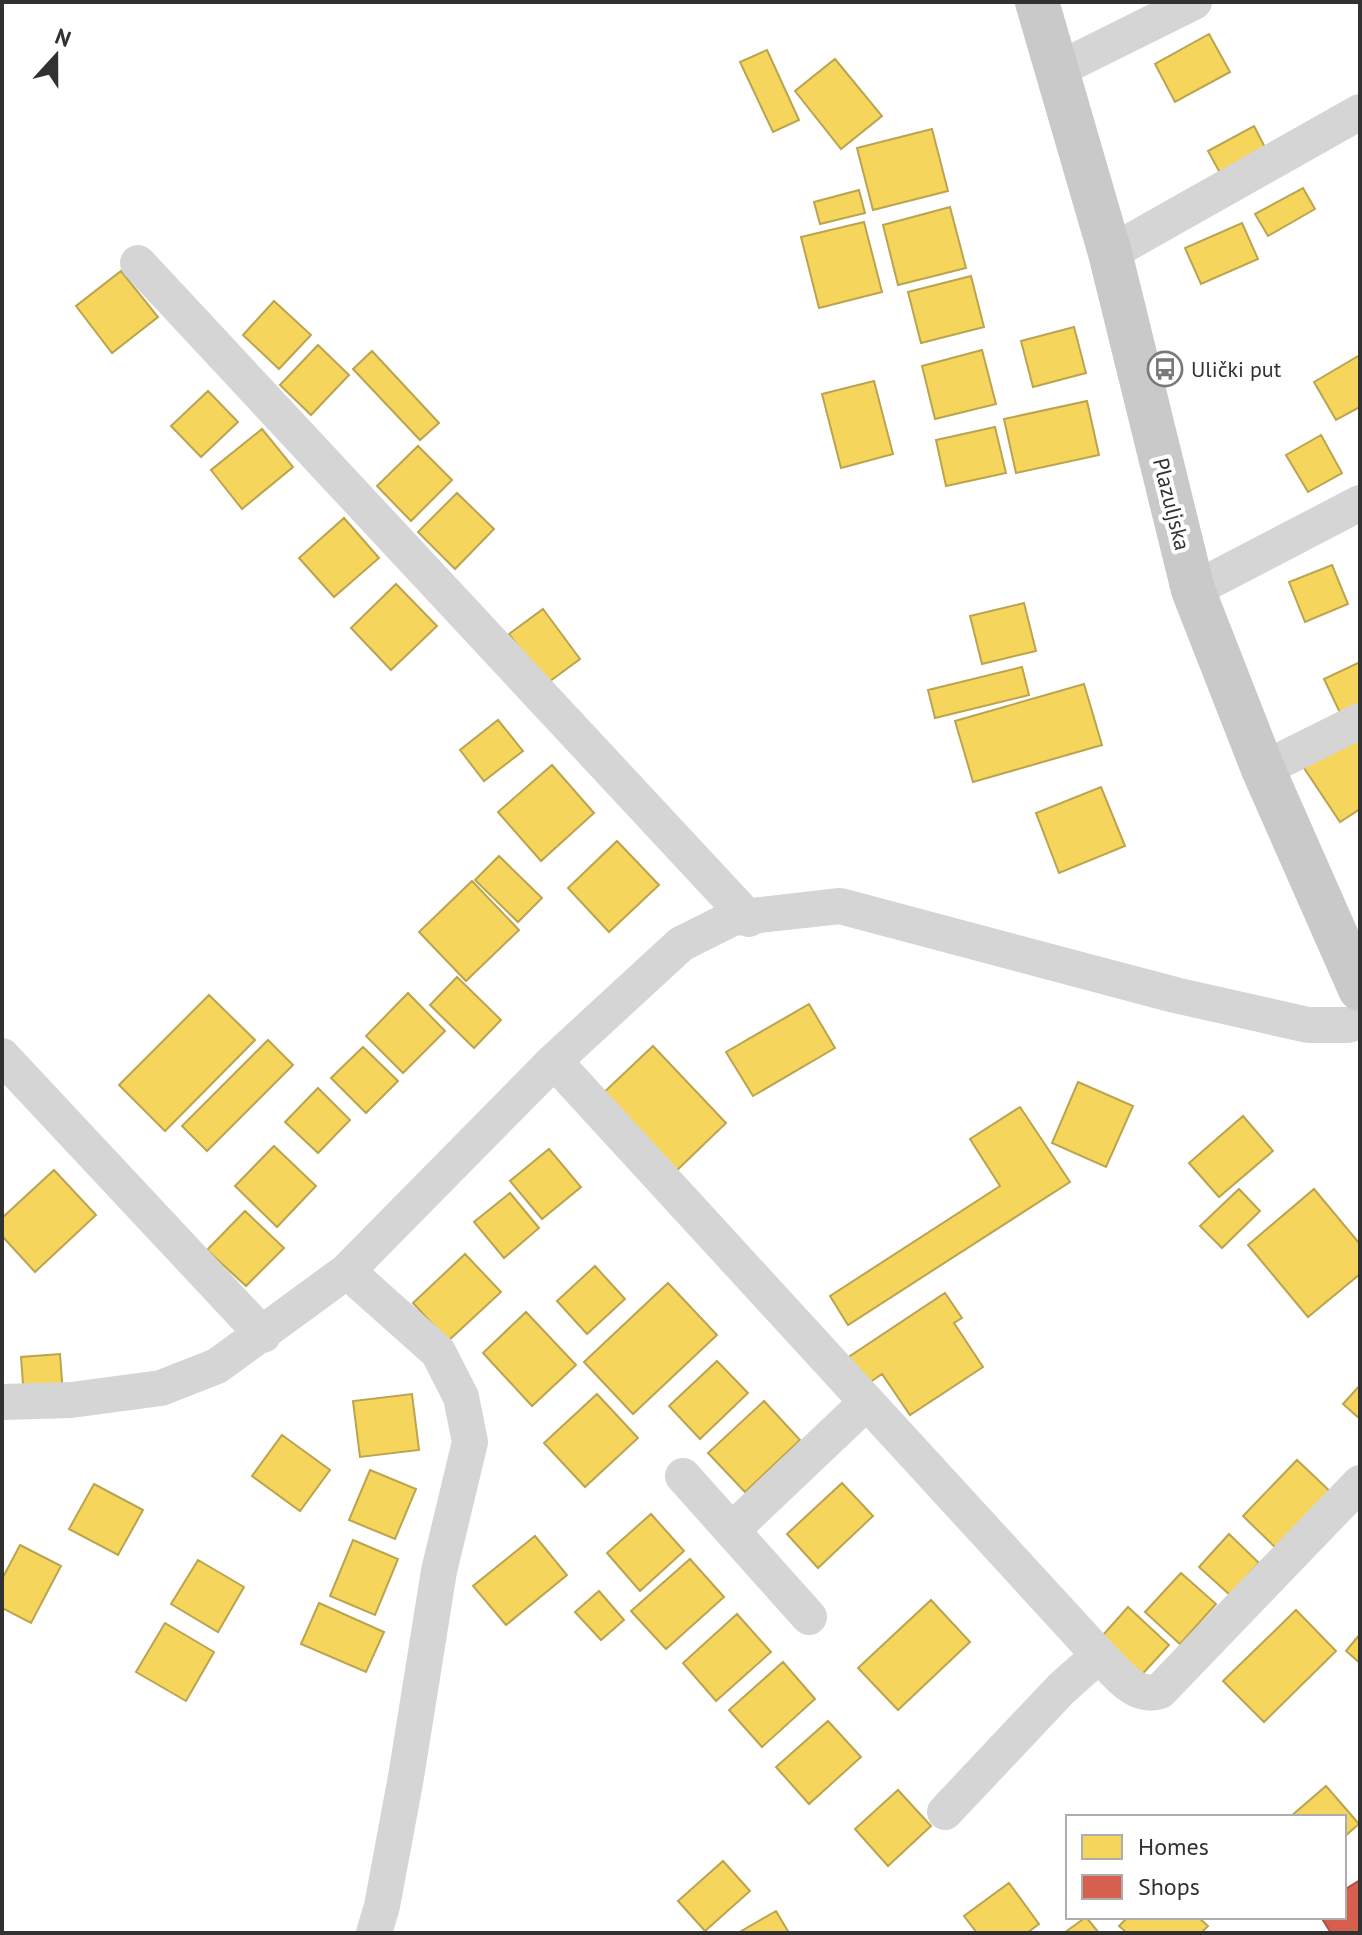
<svg xmlns="http://www.w3.org/2000/svg" width="1362" height="1935" font-family="'PT Sans',sans-serif">
	<style>
		.homes { fill: #f6d55c; stroke: #bba44f; stroke-width: 2 }
		.shops { fill: #d6604d; stroke: #a45245; stroke-width: 2 }
		.lines { fill: none; stroke-linecap: round; stroke-linejoin: round }
		.minor { stroke: #d5d5d5; stroke-width: 36 }
		.major { stroke: #c9c9c9; stroke-width: 44 }
		.labels { text-anchor: middle; dominant-baseline: central; stroke-width: 8; stroke-linejoin: round; paint-order: stroke }
		.poi-label { font-size: 22px; fill: #313131; stroke: #fff; text-anchor: start }
		.street-label { font-size: 22px; fill: #313131; stroke: #fff }
	</style>
	<rect width="100%" height="100%" fill="#fff"/>
	<!-- homes -->
	<path class="homes" d="M1209,34L1230,72L1175,102L1155,64Z
		M767,50L799,120L773,132L740,62Z
		M835,59L882,116L841,149L795,91Z
		M1254,126L1270,157L1225,182L1208,151Z
		M932,129L948,191L873,210L857,148Z
		M1303,188L1315,209L1268,236L1255,214Z
		M859,190L865,213L820,224L814,202Z
		M950,207L966,268L898,285L883,225Z
		M864,222L882,292L819,308L801,237Z
		M1242,223L1258,259L1201,284L1185,248Z
		M121,271L158,317L112,353L76,306Z
		M971,276L984,327L921,343L908,292Z
		M274,301L311,335L279,369L243,335Z
		M1074,327L1086,373L1033,387L1021,341Z
		M318,345L349,375L311,415L280,385Z
		M982,350L996,404L935,419L922,366Z
		M372,351L439,423L420,440L353,369Z
		M1360,355V407L1336,420L1314,382Z
		M874,381L893,454L841,468L822,394Z
		M208,391L238,422L201,457L171,426Z
		M1087,401L1099,455L1016,473L1004,419Z
		M995,427L1006,473L946,486L936,440Z
		M262,429L293,467L242,509L211,470Z
		M1321,435L1342,473L1308,492L1286,455Z
		M418,446L452,480L411,521L377,486Z
		M457,493L494,529L455,569L418,532Z
		M344,518L379,558L334,597L299,558Z
		M1332,565L1348,604L1305,622L1289,582Z
		M396,584L437,626L391,670L351,628Z
		M1024,603L1036,651L982,664L970,616Z
		M543,609L580,659L546,684L509,634Z
		M1360,662V708L1342,717L1324,679Z
		M1022,667L1029,695L935,718L928,690Z
		M1084,684L1102,745L973,782L955,721Z
		M498,720L523,751L484,781L460,750Z
		M1360,732V809L1340,822L1304,768Z
		M552,765L594,813L541,861L498,812Z
		M1101,787L1125,846L1059,873L1036,813Z
		M617,841L659,885L609,932L568,888Z
		M499,856L542,898L518,922L475,880Z
		M472,881L519,930L466,981L419,932Z
		M457,977L501,1020L474,1048L430,1005Z
		M408,993L445,1031L403,1073L366,1036Z
		M209,995L255,1040L165,1131L119,1085Z
		M809,1004L835,1048L753,1096L726,1052Z
		M268,1040L293,1065L207,1151L182,1126Z
		M653,1046L726,1123L672,1175L598,1098Z
		M363,1047L398,1081L366,1113L331,1078Z
		M1078,1082L1133,1106L1106,1167L1052,1143Z
		M318,1088L350,1120L318,1153L285,1122Z
		M1020,1107L1070,1182L848,1325L830,1296L1000,1186L970,1139Z
		M1243,1116L1273,1151L1219,1197L1189,1163Z
		M274,1146L316,1186L277,1227L235,1186Z
		M549,1149L581,1187L542,1219L510,1181Z
		M54,1170L96,1215L35,1272L2,1236V1218Z
		M1239,1189L1260,1211L1222,1248L1200,1226Z
		M1314,1189L1360,1244V1274L1308,1317L1248,1245Z
		M510,1193L539,1228L504,1258L474,1222Z
		M245,1211L284,1248L246,1286L207,1250Z
		M465,1254L501,1292L448,1341L413,1303Z
		M595,1266L625,1299L587,1334L557,1301Z
		M668,1283L717,1335L633,1414L584,1362Z
		M945,1293L962,1318L954,1323L983,1367L910,1415L882,1374L863,1387L844,1360Z
		M526,1312L576,1365L532,1406L483,1353Z
		M60,1354L63,1395L24,1398L21,1357Z
		M717,1361L748,1393L700,1439L669,1406Z
		M1360,1385V1419L1343,1404Z
		M412,1394L419,1450L360,1457L353,1401Z
		M597,1394L638,1438L585,1487L544,1443Z
		M764,1401L800,1440L745,1492L708,1453Z
		M282,1435L330,1470L300,1511L252,1476Z
		M1297,1460L1335,1496L1280,1552L1243,1516Z
		M370,1470L416,1489L395,1539L349,1520Z
		M842,1483L873,1516L818,1568L787,1534Z
		M94,1484L143,1510L118,1555L69,1529Z
		M651,1514L684,1551L640,1591L607,1553Z
		M1229,1534L1259,1563L1230,1595L1199,1567Z
		M535,1536L567,1575L506,1625L473,1586Z
		M353,1540L398,1559L375,1615L330,1596Z
		M20,1545L61,1566L31,1623L2,1608V1579Z
		M690,1559L724,1597L666,1649L631,1611Z
		M198,1560L244,1587L218,1632L171,1604Z
		M1181,1573L1216,1604L1180,1644L1145,1612Z
		M599,1591L624,1620L601,1640L575,1612Z
		M931,1600L970,1642L898,1710L858,1668Z
		M319,1603L384,1632L366,1672L301,1644Z
		M1128,1607L1169,1645L1136,1681L1095,1644Z
		M1296,1610L1336,1651L1264,1722L1223,1681Z
		M737,1614L771,1652L716,1701L683,1663Z
		M165,1623L214,1652L186,1701L136,1672Z
		M1360,1634V1663L1346,1651Z
		M783,1662L815,1699L762,1747L729,1710Z
		M828,1721L861,1757L809,1804L776,1767Z
		M1326,1786L1359,1824L1344,1837V1817H1290Z
		M898,1790L931,1826L888,1866L855,1829Z
		M723,1861L750,1891L705,1931L678,1901Z
		M1009,1883L1039,1924L1027,1933H977L964,1916Z
		M776,1911L789,1933H738Z
		M1086,1917L1099,1933H1064Z
		M1128,1917H1198L1208,1926L1201,1933H1127L1119,1926Z"/>
	<!-- shops -->
	<path class="shops" d="M1360,1880V1933H1331L1321,1917H1344V1890Z"/>
	<g class="lines">
		<!-- minor -->
		<path class="minor" d="M1057,70L1194,2
			M1110,253L1360,112
			M138,263L749,919
			M1193,590L1360,503
			M1263,769L1360,721
			M2,1056L263,1335
			M554,1061L1099,1655
			M347,1271L438,1352L461,1397L470,1442L439,1571L406,1777L382,1906L374,1933
			M2,1402L71,1400L161,1388L217,1366L347,1271L554,1061L681,944L733,918L840,906L1175,995L1308,1025H1348L1360,1021
			M683,1476L809,1617
			M732,1530L867,1402
			M945,1812L1061,1689L1099,1655C1116,1671 1134,1700 1160,1691L1360,1483"/>
		<!-- major -->
		<path class="major" d="M1037,2L1110,253L1193,590L1263,769L1360,989"/>
	</g>
	<!-- icons -->
	<defs>
		<g id="bus-ring" transform="scale(1.8)"><circle r="9.5" fill="#fff" stroke="#797979" stroke-width="1.5"/><path d="M-5-6H5V4H4V6H2V4H-2V6H-4V4H-5ZM-3.5-4V0h7V-4ZM-3.5 1.2v1.5H-2V1.2ZM2 1.2v1.5H3.5V1.2Z" fill="#797979"/></g>
	</defs>
	<g fill-rule="evenodd">
		<use href="#bus-ring" x="1165" y="369"/>
	</g>
	<g class="labels">
		<!-- poi labels -->
		<g class="poi-label">
			<text x="1191" y="369">Ulički put</text>
		</g>
		<!-- street labels -->
		<g class="street-label">
			<text transform="translate(1172 504) rotate(76)">Plazuljska</text>
		</g>
	</g>
	<!-- border -->
	<rect width="1362" height="1935" fill="none" stroke="#313131" stroke-width="8"/>
	<!-- legend -->
	<rect x="1066" y="1815" width="280" height="104" fill="#ffffff" stroke="#adadad" stroke-width="2"/>
	<rect x="1082" y="1835" width="40" height="24" fill="#f6d55c" stroke="#adadad" stroke-width="2"/>
	<text x="1138" y="1855" font-size="24" fill="#313131">Homes</text>
	<rect x="1082" y="1875" width="40" height="24" fill="#d6604d" stroke="#adadad" stroke-width="2"/>
	<text x="1138" y="1895" font-size="24" fill="#313131">Shops</text>
	<!-- north arrow -->
	<g transform="translate(56 56) rotate(21)" stroke="#ffffff" stroke-width="6" paint-order="stroke">
	<path d="M0-6L14 30L0 20L-14 30Z" fill="#313131"/>
	<text y="-12" font-size="22" font-weight="bold" text-anchor="middle" fill="#313131">N</text>
	</g>
</svg>
